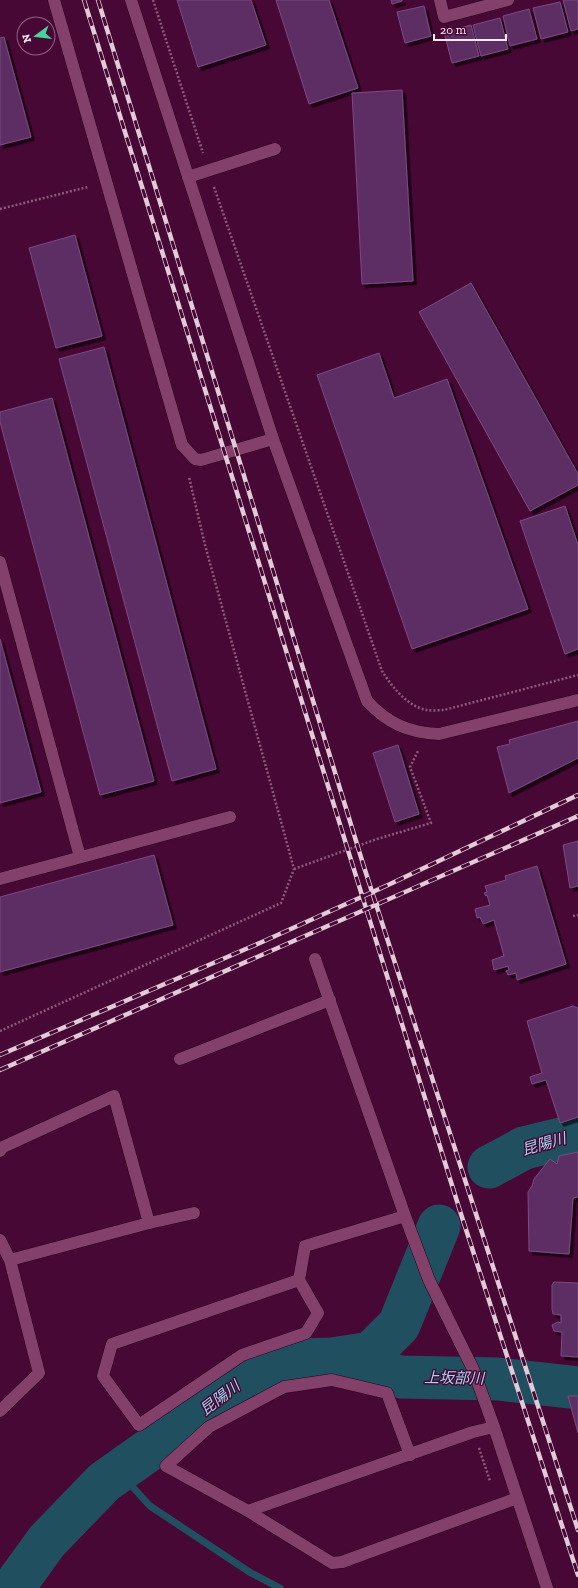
<svg xmlns="http://www.w3.org/2000/svg" width="578" height="1588" font-family="'Zilla Slab','Noto Sans JP',serif">
	<style>
		.lines { fill: none; stroke-linecap: round; stroke-linejoin: round }
		.stream { stroke: #205060; stroke-width: 7 }
		.river { stroke: #205060; stroke-width: 43 }
		.building { fill: #5d2d63; stroke: #7d4a82; filter: url(#shadow) }
		.lane-casing { stroke: #27001a; stroke-width: 13 }
		.street-casing { stroke: #27001a; stroke-width: 13 }
		.path { stroke: #8a5b7b; stroke-width: 2.5; stroke-dasharray: 2 2; stroke-linecap: butt }
		.lane { stroke: #83406a; stroke-width: 12 }
		.street { stroke: #83406a; stroke-width: 12 }
		.rail-casing { stroke: #e2cbd9; stroke-width: 4.5 }
		.rail { stroke: #480835; stroke-width: 3; stroke-dasharray: 9; stroke-linecap: butt }
		.labels { text-anchor: middle; dominant-baseline: central; stroke-width: 3; stroke-linejoin: round; paint-order: stroke }
		.water-label { font-size: 15px; font-style: italic; fill: #9cd9f0; stroke: #480835 }
	</style>
	<defs>
		<filter id="shadow"><feDropShadow dx="3.5" dy="3.5" stdDeviation="0" flood-color="#0009"/></filter>
	</defs>
	<rect width="100%" height="100%" fill="#480835"/>
	<g class="lines">
		<!-- stream -->
		<path class="stream" d="M129,1483L150,1506L251,1573L280,1588"/>
		<!-- river -->
		<path class="river" d="M489,1167L524,1148L578,1135
			M334,1360L401,1377L498,1379L578,1388
			M13,1588L47,1541L104,1482L208,1408L238,1382L301,1360L332,1359L371,1353L399,1325L439,1226"/>
	</g>
	<!-- building -->
	<path class="building" d="M177,0H251L266,45L198,67Z
		M276,0H329L358,88L309,104Z
		M391,0H402V1L392,4Z
		M563,0H578V29L571,31Z
		M560,2L568,32L541,39L533,8Z
		M424,6L431,36L405,43L397,12Z
		M529,9L537,39L510,46L503,16Z
		M500,18L508,49L481,56L473,25Z
		M471,25L479,56L452,63L444,32Z
		M4,37L31,137L0,145V38Z
		M402,90L413,281L362,284L352,93Z
		M75,235L102,336L56,348L29,248Z
		M471,283L578,474V485L530,511L419,312Z
		M104,347L216,769L172,781L59,359Z
		M379,353L394,398L447,379L528,609L412,649L317,375Z
		M52,398L154,781L100,795L0,422V412Z
		M565,506L578,545V649L565,654L520,521Z
		M0,639L41,792L0,803Z
		M578,721V758L509,793L497,747L510,744L509,740Z
		M398,745L419,814L395,822L373,753Z
		M578,841V886L570,888L563,845Z
		M154,855L173,925L0,972V897Z
		M537,866L566,964L517,980L516,973L508,975L506,971L509,970L508,966L494,970L492,960L504,956L494,920L483,924L480,917L477,918L475,909L490,905L487,895L486,896L484,893L487,892L485,886L506,880L505,876Z
		M573,1006L578,1008V1117L560,1123L546,1080L532,1084L530,1077L542,1073L527,1021Z
		M578,1152V1197L573,1198L569,1254L529,1251L528,1192L532,1186L534,1179L550,1159L557,1164L559,1156Z
		M554,1282L578,1283V1357L561,1356L562,1332L554,1331L552,1325L558,1322L561,1323V1315L553,1314L552,1309V1285Z
		M568,1396H578V1433Z"/>
	<g class="lines">
		<!-- lane casing -->
		<g class="lane-casing">
			<path id="lane" d="M188,177L275,149
				M0,562L80,857
				M0,879L230,817
				M180,1059L330,1000
				M149,1223L194,1213"/>
		</g>
		<!-- street casing -->
		<g class="street-casing">
			<path id="street" d="M54,0L182,445L195,459L201,460L273,439
				M131,0L273,439L367,701C387,723 409,733 439,734L578,700
				M440,0L444,17L508,0
				M315,959L405,1216L429,1280L473,1369L494,1427L547,1588
				M0,1151L3,1147L114,1096L149,1223L10,1260
				M0,1240L10,1260L39,1373L0,1411
				M299,1280L112,1344L103,1376L139,1425L242,1355L306,1333L318,1313L299,1280L305,1246L405,1216
				M410,1455L387,1393L332,1380L284,1387L209,1427L166,1466L248,1511L332,1563L342,1562L517,1498
				M248,1511L473,1432L494,1427"/>
		</g>
		<!-- path -->
		<path class="path" d="M153,0L203,153
			M214,187L382,671C392,687 408,707 427,710C432,711 439,710 444,710L578,675
			M0,209L88,187
			M294,869L377,839L431,823L410,767L418,751
			M573,916L578,915
			M0,1031L281,903L294,869L205,545L189,477
			M479,1448L490,1481"/>
		<!-- lane -->
		<use href="#lane" class="lane"/>
		<!-- street -->
		<use href="#street" class="street"/>
		<!-- rail casing -->
		<g class="rail-casing">
			<path id="rail" d="M84,0L460,1211L578,1575
				M98,0L364,867L578,1530
				M0,1055L262,942L388,885L578,795
				M0,1070L578,816"/>
		</g>
		<!-- rail -->
		<use href="#rail" class="rail"/>
	</g>
	<g class="labels">
		<!-- water labels -->
		<g class="water-label">
			<text transform="translate(544 1144) rotate(-16)">昆陽川</text>
			<text transform="translate(454 1378) rotate(1)">上坂部川</text>
			<text transform="translate(220 1398) rotate(-38)">昆陽川</text>
		</g>
	</g>
	<!-- north arrow -->
	<g transform="translate(36 36) rotate(255)"><circle r="19" fill="#480835" stroke="#906381"/>
	<path d="M0-3L7 15L0 10L-7 15Z" fill="#47d49d"/>
	<text y="-6" font-size="11" font-weight="bold" text-anchor="middle" fill="#fcebf4">N</text>
	</g>
	<!-- scale -->
	<path d="M434 34v6h72v-6" fill="none" stroke="#fcebf4" stroke-width="2"/>
	<text x="440" y="34" font-size="12" fill="#fcebf4" stroke="#480835" stroke-width="3" paint-order="stroke">20 m</text>
</svg>
